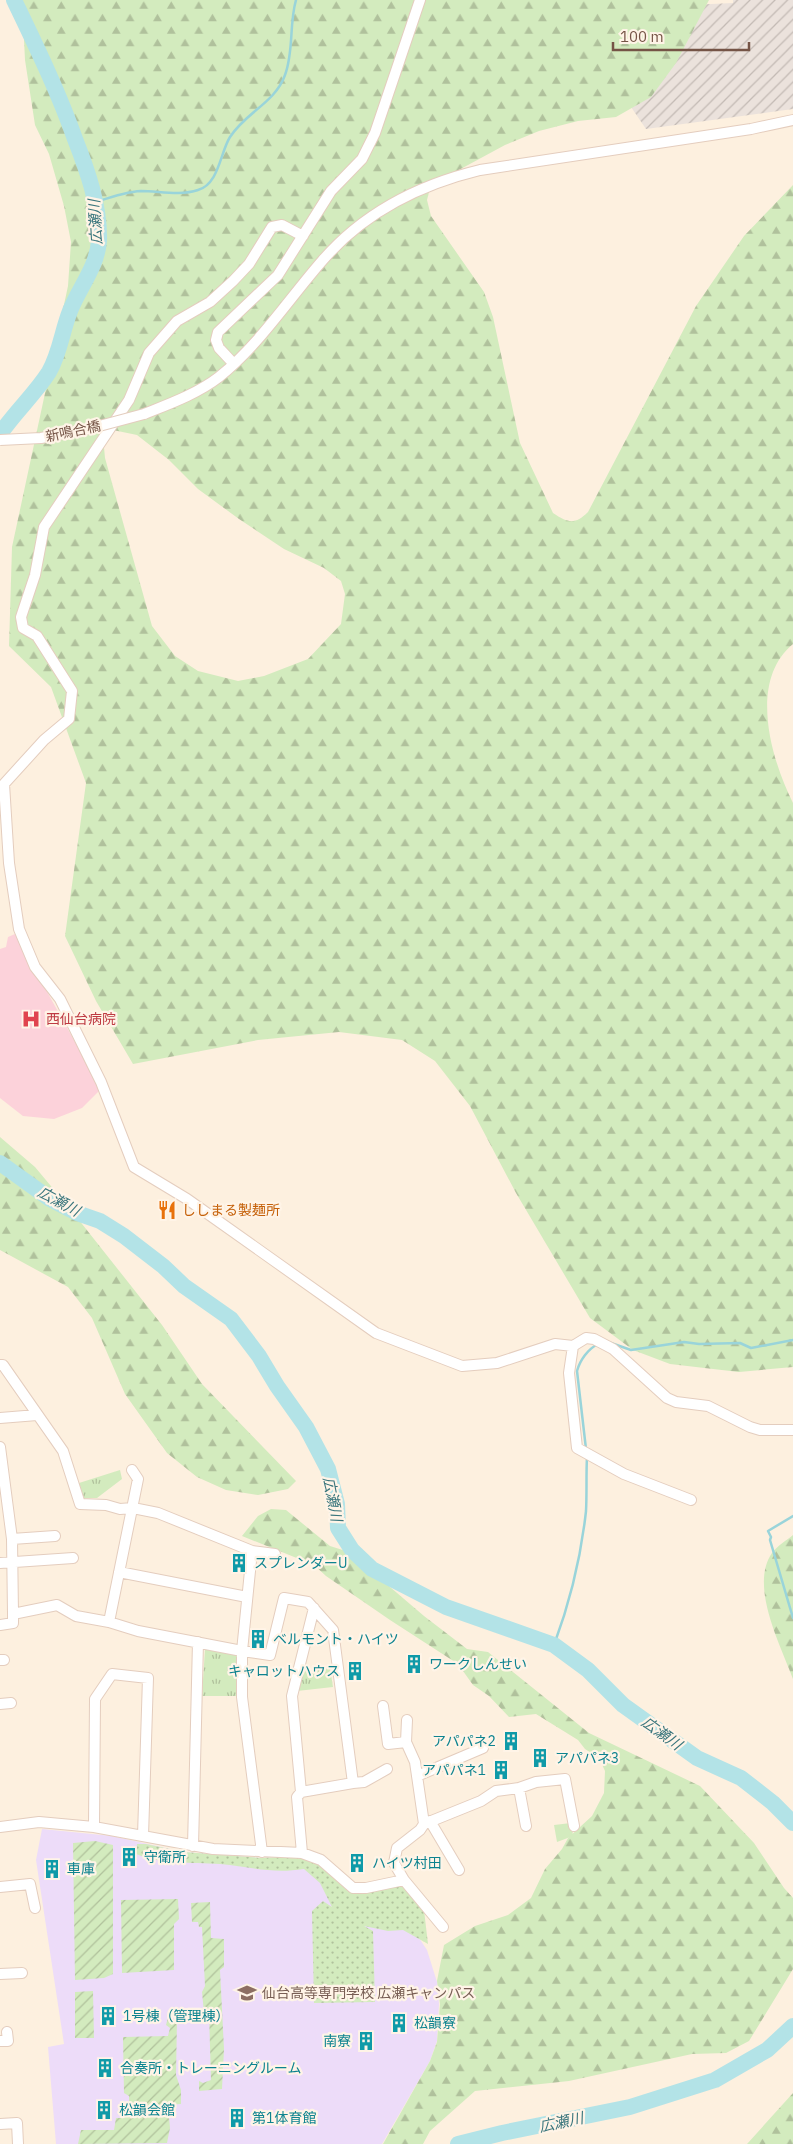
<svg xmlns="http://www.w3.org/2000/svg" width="793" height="2144" font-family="'IBM Plex Sans','Noto Sans JP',sans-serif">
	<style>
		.industrial { fill: url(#industrial-furrows) }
		.education { fill: #eddcf9 }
		.medical { fill: #fcd2da }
		.grass { fill: url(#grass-dots) }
		.forest { fill: url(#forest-firs); fill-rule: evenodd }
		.park { fill: url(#park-tufts) }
		.garden { fill: url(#garden-furrows) }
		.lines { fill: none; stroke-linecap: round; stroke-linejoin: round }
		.stream { stroke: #99d4da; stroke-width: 2.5 }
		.river { stroke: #b3e3e7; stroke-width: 16 }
		.minor-casing { stroke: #e4cdbe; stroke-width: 12 }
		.minor { stroke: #fff; stroke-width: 10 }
		.minor-bridge-casing { stroke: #e4cdbe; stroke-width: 12; stroke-linecap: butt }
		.minor-bridge { stroke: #fff; stroke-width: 10 }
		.labels { text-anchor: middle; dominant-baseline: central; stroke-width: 4.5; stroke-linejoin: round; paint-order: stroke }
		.street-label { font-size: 14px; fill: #755446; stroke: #fff4e7 }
		.health-label { font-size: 14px; fill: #be3a42; stroke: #fff4e7; text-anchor: start }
		.food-label { font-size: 14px; fill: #c56008; stroke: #fff4e7; text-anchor: start }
		.culture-label { font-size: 14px; fill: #0d838f; stroke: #fff4e7; text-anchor: start }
		.education-label { font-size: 14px; fill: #785e54; stroke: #fff4e7; text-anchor: start }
		.water-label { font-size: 15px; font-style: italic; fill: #39757c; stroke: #fff4e7 }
	</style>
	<defs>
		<pattern id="industrial-furrows" width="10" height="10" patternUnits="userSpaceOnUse" patternTransform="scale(1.25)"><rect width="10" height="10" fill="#ebe2dc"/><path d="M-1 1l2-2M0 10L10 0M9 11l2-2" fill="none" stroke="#c3bab4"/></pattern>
		<pattern id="grass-dots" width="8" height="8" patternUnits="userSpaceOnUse" patternTransform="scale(1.25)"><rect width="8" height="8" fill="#d3ebbe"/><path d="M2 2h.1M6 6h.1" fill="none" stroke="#b0c19c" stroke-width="1.8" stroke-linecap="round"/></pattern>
		<pattern id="forest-firs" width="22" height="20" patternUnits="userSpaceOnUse" patternTransform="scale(1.25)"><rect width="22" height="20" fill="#d3ebbe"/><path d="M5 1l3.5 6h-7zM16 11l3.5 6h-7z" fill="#b0c19c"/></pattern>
		<pattern id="park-tufts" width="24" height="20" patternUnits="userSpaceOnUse" patternTransform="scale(1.25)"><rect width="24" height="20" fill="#d3ebbe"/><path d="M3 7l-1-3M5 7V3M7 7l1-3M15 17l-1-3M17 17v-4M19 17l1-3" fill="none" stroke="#b0c19c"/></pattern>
		<pattern id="garden-furrows" width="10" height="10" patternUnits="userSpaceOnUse" patternTransform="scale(1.25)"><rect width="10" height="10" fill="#d3ebbe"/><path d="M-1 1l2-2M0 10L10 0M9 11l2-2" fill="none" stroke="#b0c19c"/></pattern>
	</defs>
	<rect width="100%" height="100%" fill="#fdf0df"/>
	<!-- industrial -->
	<path class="industrial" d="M558,0H670L690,5L733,3V0H793V109L646,129Z"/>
	<!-- education -->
	<path class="education" d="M42,1829L112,1836L184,1852L261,1858L301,1856L413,1929L427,1950L437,1982L439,2004L437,2041L430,2061L382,2144H56L48,2047L64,2044L36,1860Z"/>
	<!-- medical -->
	<path class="medical" d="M15,934L101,1089L82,1108L54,1119L23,1116L0,1098V949L6,947L8,937Z"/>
	<!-- grass -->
	<path class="grass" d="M137,1844H146L184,1852L261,1858L301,1856L318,1863L361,1891L403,1885L424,1910L428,1944L403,1930L388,1931L364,1926L373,1931L375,2002L314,2003L312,1911L323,1901L332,1907L320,1883L304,1869C272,1874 251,1867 220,1864C189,1862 165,1865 136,1854Z"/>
	<!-- forest -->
	<path class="forest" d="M22,0H709L676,63L651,97L616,117L578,121L539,131L505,145L444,178L429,192L427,200L431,216L484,292L493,317L520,443L553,513C568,523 575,525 588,512L696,306L744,236L793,185V644C748,681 771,759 793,803V1367L739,1372L670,1364L633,1350L590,1318L516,1193L470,1106L435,1061L402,1040L339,1032L258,1040L133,1064L96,1001L65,936L86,783L51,687L9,646L12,547L68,286L71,242L64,206L49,154L35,125L25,60ZM108,429L137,435L169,460L198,489L239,519L284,549L324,568L341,581L345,594L341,624L308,659L264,676L238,681L198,671L175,656L152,626L105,458L103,437Z
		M0,1137L35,1167L71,1210L162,1325L202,1384L296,1481L288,1489L258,1495L226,1490L197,1477L167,1453L125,1394L92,1318L68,1287L0,1250Z
		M271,1509L286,1510L330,1546L349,1552L424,1616L467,1649L488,1652L589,1733L700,1786L754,1843L784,1888L793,1898V1969L749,2041L726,2053L692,2054L569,2081L475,2091L430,2131L423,2144H383L430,2061L437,2042L440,2004L437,1981L444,1945L475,1926L508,1915L531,1898L545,1869L562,1849L568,1838L592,1816L604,1793L605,1771L599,1758L585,1749L578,1740L536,1714L509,1717L489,1696L473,1685L458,1664L390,1620L326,1576L314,1565L242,1536L258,1516Z
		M793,1535V1679C781,1646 749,1586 772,1553C777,1546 787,1540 793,1535Z
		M793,2093V2144H747Z"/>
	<!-- park -->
	<path class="park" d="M120,1470L122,1479L97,1498H84L79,1483Z
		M205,1649L237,1653L236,1696H202Z
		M330,1668L333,1687L297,1691L301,1672Z
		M571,1823L573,1836L557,1842L554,1825Z"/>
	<!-- garden -->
	<path class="garden" d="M95,1841L113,1845V1974L104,1978L75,1980L73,1843Z
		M178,1899L179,1919L174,1924V1970L122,1973L121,1900Z
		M210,1902L211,1938L224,1939V1967L220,1970L224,2049L222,2089L199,2091V2081L203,2083L211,2080L209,2013H204L202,1992L205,1986L202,1927H199L198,1922H192L191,1903Z
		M93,1991L94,2038H75V1992Z
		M168,2018L177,2020L176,2075L181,2090V2104L168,2105L170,2128L167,2143L78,2144L81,2130H114L116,2118H124L125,2107L129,2106V2096L124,2093L123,2037L168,2036L170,2028L166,2025Z"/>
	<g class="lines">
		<!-- stream -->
		<path class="stream" d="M96,202C111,197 125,192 141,191C159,191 180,196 198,190C219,184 220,153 230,137C246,112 275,103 285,75C294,51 289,24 296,0
			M611,1343L631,1350L684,1342L699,1344L740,1343L751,1348L793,1340
			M586,1449L577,1371C580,1360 588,1349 598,1344
			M793,1516L768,1531L771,1537L770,1540L793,1618
			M554,1645C570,1602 581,1557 586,1511C587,1493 586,1475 587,1457"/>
		<!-- river -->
		<path class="river" d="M0,434C15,412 35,394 49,372C60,353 62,331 70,311C79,288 97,267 99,241C100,206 88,172 75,139C58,91 36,46 14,0
			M0,1163L50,1199L77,1213L100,1221L124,1236L163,1266L184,1286L231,1319L259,1356L277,1386L306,1427L328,1469L337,1504L338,1528L352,1550L372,1569L446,1607L554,1645L588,1670L623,1705L697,1758L741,1778L773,1803L793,1823
			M458,2144L502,2133L630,2107L715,2080L767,2050L793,2026"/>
		<!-- minor casing -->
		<g class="minor-casing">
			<path id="minor" d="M303,236L282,225L272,227L249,264L233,281L210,302L177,321L149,353L129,400L44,527L35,575L21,617L23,628L37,636L72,691L69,719L44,740L4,784L9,863L19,929L35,967L60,999L101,1082L134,1167L187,1199L376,1333L462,1366L497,1363L555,1344L573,1346L586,1338L594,1339L613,1349L667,1398L676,1402L708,1406L750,1427L760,1430H793
				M233,363L219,348L216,340L218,332L278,275L331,191L362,159L375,133L420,0
				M144,414C169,404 197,394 219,377C259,345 288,300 322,261C364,212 418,185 480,170L751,129L793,120
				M573,1346L569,1373L577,1448L624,1474L691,1500
				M0,1365H3L63,1451L80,1504L106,1505L120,1509L133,1508L158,1513L252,1551L242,1651V1697L262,1852
				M0,1418L37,1415
				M0,1447L12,1539L13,1614V1623L0,1625
				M132,1470L138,1479L109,1622L138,1631L242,1651L270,1655L284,1598L308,1602L333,1630L353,1783L301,1792L297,1797L302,1853
				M12,1539L55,1536
				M252,1551L275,1554
				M0,1563L73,1558
				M119,1572L247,1597
				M13,1614L57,1605L76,1616L109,1622
				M0,1660H4
				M0,1704L11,1703
				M383,1706L388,1744L406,1742
				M407,1720L406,1742L415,1762L424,1824
				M417,1776L483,1748
				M353,1783L364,1782L387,1769
				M519,1788L526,1826
				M301,1792L292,1696L314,1608
				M430,1821L459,1870
				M0,1827L39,1822L94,1827L213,1849L302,1853L321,1860L353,1888H366L404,1880
				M94,1827L95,1699L112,1674L148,1678L143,1836
				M193,1846L198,1642
				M0,1887L30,1884L35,1908
				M443,1927L404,1880L394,1863L397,1848L420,1830L424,1824L481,1801L496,1791L519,1788L536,1782L565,1779L574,1826
				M0,1974L22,1973
				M0,2041H8L7,2032
				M0,2124L17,2123L18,2144"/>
		</g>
		<!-- minor -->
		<use href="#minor" class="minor"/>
		<!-- minor-bridge casing -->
		<g class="minor-bridge-casing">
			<path id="minor-bridge" d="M0,440L41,438L88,429L144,414"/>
		</g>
		<!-- minor-bridge -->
		<use href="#minor-bridge" class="minor-bridge"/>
	</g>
	<!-- icons -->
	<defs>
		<g id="hospital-bare" transform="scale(1.5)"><path d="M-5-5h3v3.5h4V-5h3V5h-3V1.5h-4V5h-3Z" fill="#e0444e" stroke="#fff4e7" stroke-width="2.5" paint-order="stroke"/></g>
		<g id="restaurant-bare" transform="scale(1.5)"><path d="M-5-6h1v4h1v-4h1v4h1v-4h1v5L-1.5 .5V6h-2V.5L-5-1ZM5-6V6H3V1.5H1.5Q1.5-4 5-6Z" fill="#e8710a" stroke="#fff4e7" stroke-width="2.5" paint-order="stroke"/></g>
		<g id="building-bare" transform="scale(1.5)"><path d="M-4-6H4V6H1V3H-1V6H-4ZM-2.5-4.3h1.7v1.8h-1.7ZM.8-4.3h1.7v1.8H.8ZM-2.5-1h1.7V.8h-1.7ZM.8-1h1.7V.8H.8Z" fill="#0f9aa8" stroke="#fff4e7" stroke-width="2.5" paint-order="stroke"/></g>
		<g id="university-bare" transform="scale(1.5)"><path d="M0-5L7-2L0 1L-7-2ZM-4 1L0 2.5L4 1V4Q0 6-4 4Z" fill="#8d6e63" stroke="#fff4e7" stroke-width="2.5" paint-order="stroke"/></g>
	</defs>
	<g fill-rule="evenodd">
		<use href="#hospital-bare" x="31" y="1019"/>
		<use href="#restaurant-bare" x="167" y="1210"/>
		<use href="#building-bare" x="239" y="1563"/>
		<use href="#building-bare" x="258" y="1639"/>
		<use href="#building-bare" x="414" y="1664"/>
		<use href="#building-bare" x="355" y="1671"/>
		<use href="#building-bare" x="511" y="1741"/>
		<use href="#building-bare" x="540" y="1758"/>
		<use href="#building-bare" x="501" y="1770"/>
		<use href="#building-bare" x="129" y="1857"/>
		<use href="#building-bare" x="357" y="1863"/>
		<use href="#building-bare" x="52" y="1869"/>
		<use href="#university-bare" x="247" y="1993"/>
		<use href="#building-bare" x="108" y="2016"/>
		<use href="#building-bare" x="399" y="2023"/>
		<use href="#building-bare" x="366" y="2041"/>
		<use href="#building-bare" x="105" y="2068"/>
		<use href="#building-bare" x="104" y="2110"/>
		<use href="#building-bare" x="237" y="2118"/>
	</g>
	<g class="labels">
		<!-- street labels -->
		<g class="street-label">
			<text transform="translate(73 431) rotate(-12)">新鳴合橋</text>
		</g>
		<!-- health labels -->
		<g class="health-label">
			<text x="46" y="1019">西仙台病院</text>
		</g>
		<!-- food labels -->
		<g class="food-label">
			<text x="182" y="1210">ししまる製麺所</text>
		</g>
		<!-- culture labels -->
		<g class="culture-label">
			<text x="254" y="1563">スプレンダーU</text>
			<text x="273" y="1639">ベルモント・ハイツ</text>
			<text x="429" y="1664">ワークしんせい</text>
			<text x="340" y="1671" text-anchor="end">キャロットハウス</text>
			<text x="496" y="1741" text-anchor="end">アパパネ2</text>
			<text x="555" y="1758">アパパネ3</text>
			<text x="486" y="1770" text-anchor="end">アパパネ1</text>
			<text x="144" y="1857">守衛所</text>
			<text x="372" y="1863">ハイツ村田</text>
			<text x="67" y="1869">車庫</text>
			<text x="123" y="2016">1号棟（管理棟）</text>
			<text x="414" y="2023">松韻寮</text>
			<text x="351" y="2041" text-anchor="end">南寮</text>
			<text x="120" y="2068">合奏所・トレーニングルーム</text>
			<text x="119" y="2110">松韻会館</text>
			<text x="252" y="2118">第1体育館</text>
		</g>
		<!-- education labels -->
		<g class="education-label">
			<text x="262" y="1993">仙台高等専門学校 広瀬キャンパス</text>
		</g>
		<!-- water labels -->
		<g class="water-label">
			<text transform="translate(95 222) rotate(-93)">広瀬川</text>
			<text transform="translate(59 1201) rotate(28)">広瀬川</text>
			<text transform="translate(333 1499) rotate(79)">広瀬川</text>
			<text transform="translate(662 1733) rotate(36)">広瀬川</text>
			<text transform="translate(561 2122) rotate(-12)">広瀬川</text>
		</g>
	</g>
	<!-- scale -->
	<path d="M613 42v8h136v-8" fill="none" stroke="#755446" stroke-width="2.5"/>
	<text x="620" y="42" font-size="15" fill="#755446" stroke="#fff4e7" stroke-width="4" paint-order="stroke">100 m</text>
</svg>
